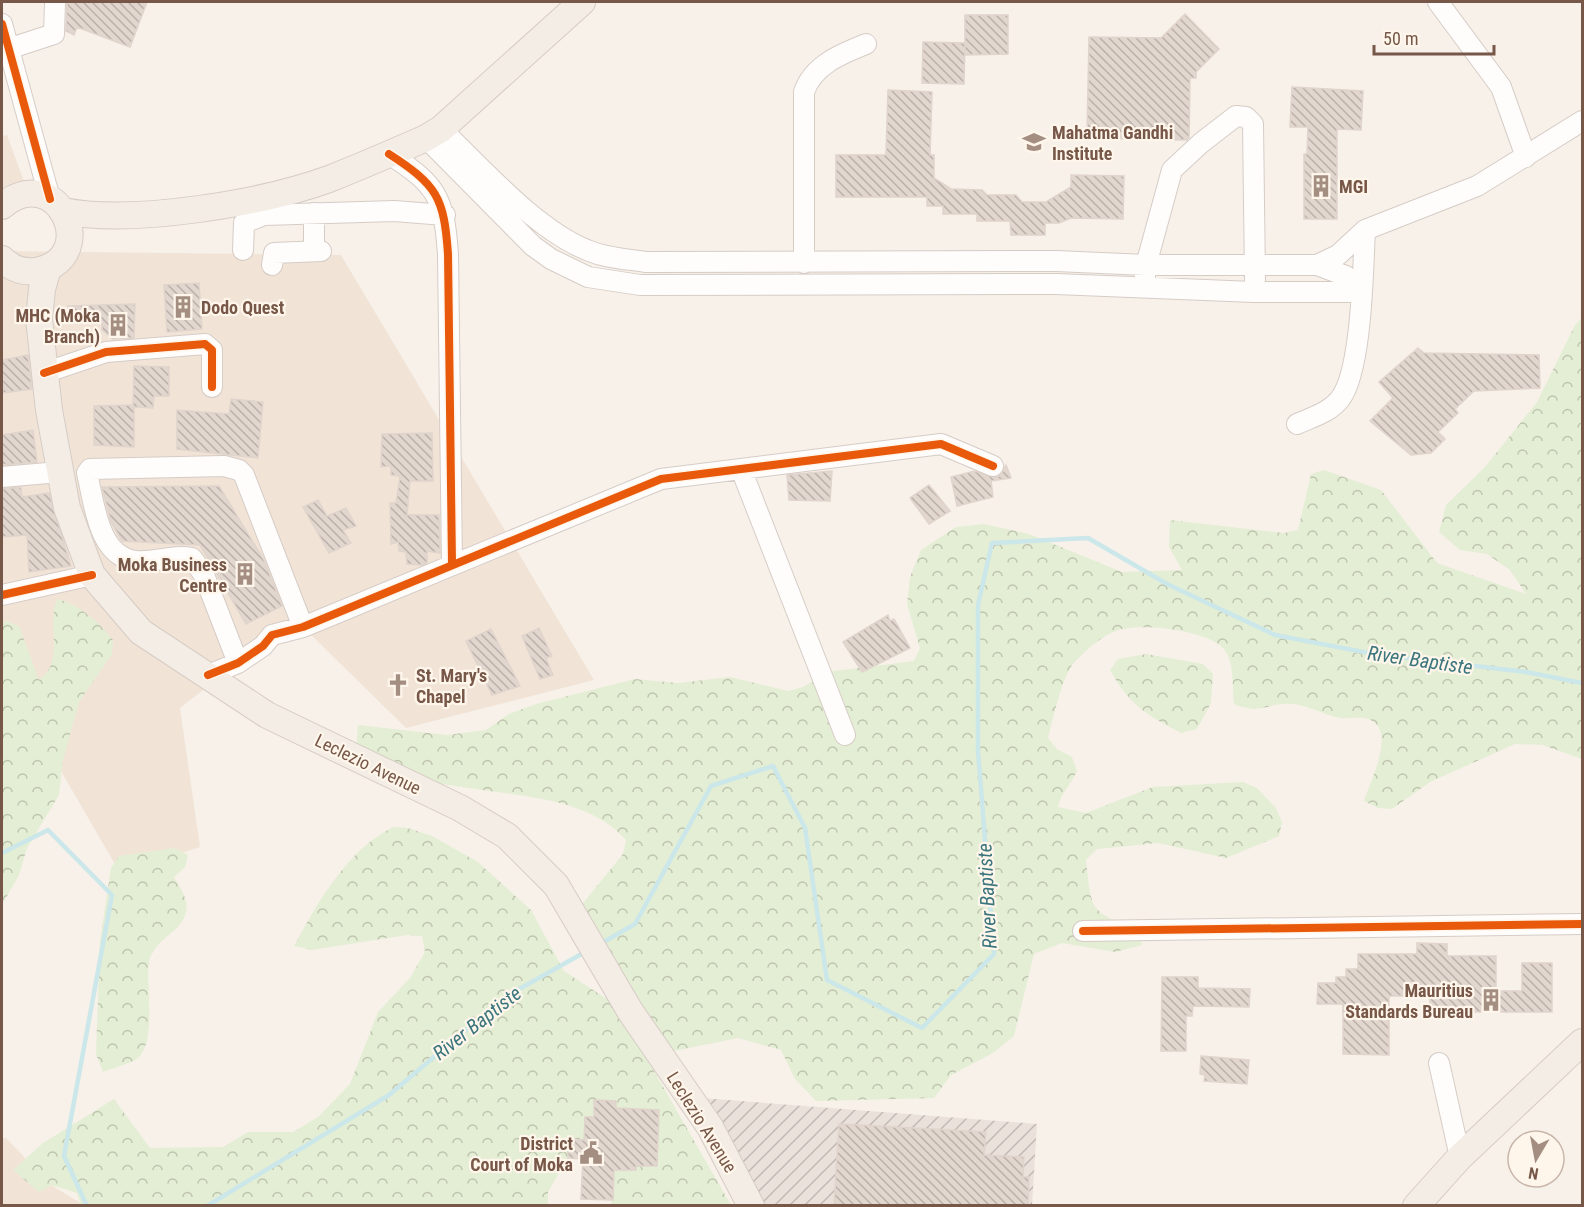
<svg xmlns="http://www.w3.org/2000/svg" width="1584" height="1207" font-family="'Roboto Condensed',sans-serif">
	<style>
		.residential { fill: #f1e4d7 }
		.industrial { fill: url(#industrial-furrows) }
		.forest { fill: url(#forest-crowns) }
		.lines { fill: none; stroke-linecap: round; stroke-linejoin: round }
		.stream { stroke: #cbe7e9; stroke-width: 4.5 }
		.building { fill: url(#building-back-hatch); stroke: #e0d4cc; stroke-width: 1.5 }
		.minor-casing { stroke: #d6ccc6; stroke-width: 22 }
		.major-casing { stroke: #d6ccc5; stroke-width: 28 }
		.minor { stroke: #fefdfc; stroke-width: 20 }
		.major { stroke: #f3ede5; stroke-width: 26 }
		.cycleway-casing { stroke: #fff6eb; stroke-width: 11 }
		.cycleway { stroke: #e8590c; stroke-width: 8 }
		.labels { text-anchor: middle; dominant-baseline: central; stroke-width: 4.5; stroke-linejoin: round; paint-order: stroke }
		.poi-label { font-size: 18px; font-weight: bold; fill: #775748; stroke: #fff6eb; text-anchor: start }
		.street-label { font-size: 18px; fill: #775748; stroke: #fff6eb }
		.water-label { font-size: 20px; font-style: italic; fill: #3b757d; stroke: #fff6eb }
	</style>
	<defs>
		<pattern id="industrial-furrows" width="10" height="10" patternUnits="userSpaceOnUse" patternTransform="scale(1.5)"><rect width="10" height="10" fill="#ebe1db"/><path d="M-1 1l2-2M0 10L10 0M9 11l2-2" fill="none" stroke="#c3b9b4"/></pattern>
		<pattern id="forest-crowns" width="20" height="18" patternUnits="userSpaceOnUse" patternTransform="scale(1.5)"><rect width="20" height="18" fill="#e4eed4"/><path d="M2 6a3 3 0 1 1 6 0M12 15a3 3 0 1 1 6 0" fill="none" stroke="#bec4ae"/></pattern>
		<pattern id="building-back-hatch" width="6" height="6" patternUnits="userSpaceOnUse" patternTransform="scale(1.5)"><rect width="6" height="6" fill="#e2d7cf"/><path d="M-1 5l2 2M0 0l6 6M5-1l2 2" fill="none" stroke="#bcb1aa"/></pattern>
	</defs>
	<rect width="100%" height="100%" fill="#f7f1ea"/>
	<!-- residential -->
	<path class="residential" d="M7,135L29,195L2,204V136Z
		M2,251L341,255L594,680L406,728L303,627L238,663L180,708L200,847L120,873L43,740L2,770Z
		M2,1138H6L51,1185L84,1205L2,1206Z"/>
	<!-- industrial -->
	<path class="industrial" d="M702,1098L1037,1124L1032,1205H758Z"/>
	<!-- forest -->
	<path class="forest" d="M1582,318V759L1543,745L1515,744L1430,782L1392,809L1378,808L1364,801C1370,781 1398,729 1368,719C1360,716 1349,719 1340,718C1324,715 1308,705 1292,704C1267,702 1263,716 1234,704C1232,686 1235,660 1222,647C1205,630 1137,622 1116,631C1101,636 1083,653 1073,664C1063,675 1052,722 1048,738L1057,749L1072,757L1077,771C1071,785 1061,792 1058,807L1086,813L1153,787L1243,782L1257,788L1276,808L1282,822L1279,836L1226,858L1158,843L1097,849L1086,860C1092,914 1089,909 1139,932L1142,945L1115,952L1062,943L1034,954L1014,1036L993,1053L951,1075L934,1098L816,1101L795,1079L781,1050L738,1038L659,1054L579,908L623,854L626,840C590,799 526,797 476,789C441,784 406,779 371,774L356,752L358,725L447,735L486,730L509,714L536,704L635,679L678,683L730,677L788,691L803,687L827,672L914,661L920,648L907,604L910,577L921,550L956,527L984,524L1029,534L1122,572L1182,570L1169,547L1170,520L1284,533L1298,530L1311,474L1324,470L1381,490L1437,563L1526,594L1510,570L1487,554L1460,550L1439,532L1446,505L1485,467L1537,402L1575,325Z
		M57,599C79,604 99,622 113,640L112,654L79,702L63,760L59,795L27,848L19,875L2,905V623L7,621L19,626L39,680C66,660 46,627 57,599Z
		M1146,654L1203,664L1213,674L1211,703L1197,729L1181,733C1148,716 1128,704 1110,670L1118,659Z
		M393,827L408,828L432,836L478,862L531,910L564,971L616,1005L731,1205H611L615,1166L569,1156L548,1192V1206L81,1205L77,1193L51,1185L39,1192L13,1170L43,1143L114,1099L150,1148L223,1147L248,1132H293L318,1117L350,1084L378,1012L410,978L425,952L422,936L407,935L312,950L294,946C318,902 347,850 393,827Z
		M174,848L188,855L185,867L174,877C178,884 185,894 186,902C190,931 157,935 150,958C144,980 158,1040 138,1058C129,1064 113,1068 103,1072L96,1054L100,942L111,868L119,856Z"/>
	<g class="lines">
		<!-- stream -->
		<path class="stream" d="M2,853L48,830L112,895L64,1156L87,1206
			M600,944L635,924L711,786L773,766L805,828L827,980L922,1028L994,954L978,751V605L992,543L1088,538L1167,584L1275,635L1374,654L1526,672L1582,683
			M207,1206L389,1095L505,997L585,952"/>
	</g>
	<!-- building -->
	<path class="building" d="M67,2H147L130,47L77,27L74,35L66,31Z
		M1185,14L1219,49L1196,72V78H1190L1189,138L1187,140L1087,138L1089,37L1161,38Z
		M965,15H1008V54L965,55Z
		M923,42L965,43L964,84L922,83Z
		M1292,87L1363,91L1361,130L1337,129V219H1304V154H1307L1308,127H1290Z
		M888,90L932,92L930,155H934V178L951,189L982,190L987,195H1016L1022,202H1046L1071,187V175L1124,176L1123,219L1071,218L1059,223H1045V235H1011L1010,221H977V214H943V206H927V197H836V155H886Z
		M199,283L202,329L167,332L164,285Z
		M135,304L134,338L113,339L102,330V320L68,321V306Z
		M1418,348L1424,353L1539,355L1540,388L1474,391L1455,409L1458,413L1438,432L1445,439L1431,453L1411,455L1370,421L1393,398L1379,382Z
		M28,355L32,389L3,393L2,360Z
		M134,366L169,367V396H154L153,408L134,407V447L94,445V406L133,405Z
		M231,399L263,402L258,458L177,449V410L229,414Z
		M33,430L37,462L2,465V435Z
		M432,433L433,481H410L407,515H439L440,553L427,551V563L422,565L407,564L406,552L399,551L398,542L391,544L390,503H396L400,476L391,475V466L381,467L382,434Z
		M1006,465L1011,478L991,481L993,497L957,506L951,477L975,471L995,478L1001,475Z
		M832,471L830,501L789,500L787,475Z
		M929,485L950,511L929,524L910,498Z
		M219,486L264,560L282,606L246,624L200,545L122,541L111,522L102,487Z
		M21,487L22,497L49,493L71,566L29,572L27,535L2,537V489Z
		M318,500L327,516L346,508L356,526L343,530L351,543L329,553L303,507Z
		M888,615L890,621L894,619L910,648L862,672L843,642Z
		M539,628L552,656L546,658L553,675L540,679L522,636Z
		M491,629L520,686L492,695L466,641Z
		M1417,943L1447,944V956H1496V991H1522V963H1552V1012H1430V996H1389V1055L1343,1054V1004H1317L1318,983H1336V977H1346V969H1358V954H1417Z
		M1162,977H1198V988L1250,989L1249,1007L1193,1006L1192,1016H1186V1051H1161Z
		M1201,1056L1249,1060L1247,1084L1204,1081L1205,1075L1200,1074Z
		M594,1100L616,1101V1108L659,1110L657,1166H636V1170H614L613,1200L581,1199L583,1159L568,1158V1139L584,1140L585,1117H594Z
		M839,1124L986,1132L984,1155L1024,1157L1023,1177H1029L1028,1206H834Z"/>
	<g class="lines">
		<!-- minor casing -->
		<g class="minor-casing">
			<path id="minor" d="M1438,2L1501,87L1526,157
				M2,24L50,199
				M8,49L54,34L55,2
				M441,129C482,168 535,229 587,250C605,258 626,259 646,262L1056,261L1146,265H1317L1338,255L1365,230L1477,186L1582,121
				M426,138L533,246L551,259L588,277L640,285L1056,284L1254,292H1362
				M389,154C437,185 444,197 448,254L452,564
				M314,213V251
				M243,250L244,223L264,215L394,211L445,215
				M804,263V92C813,65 841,54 866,44
				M272,265L274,253L321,251
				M1317,265L1346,276L1362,292
				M1145,277L1146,265L1172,170L1201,143L1236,116L1246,117L1253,124L1255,280
				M44,373L106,352L205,344L212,350V387
				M1297,424C1312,417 1329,413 1340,399C1362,371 1363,267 1365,230
				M741,469L845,735
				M2,477L59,472
				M2,595L92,575
				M238,663L204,575L192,558C173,554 155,563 136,561C98,557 94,502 87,473L90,469L224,466L239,470L244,475L303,627
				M208,675L238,663L263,646L272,635L303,627L661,479L941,444L993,466
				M1083,931L1582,924
				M1439,1063L1460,1157"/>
		</g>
		<!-- major casing -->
		<g class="major-casing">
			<path id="major" d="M2,206C57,160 101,255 40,270C25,274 12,269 2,259
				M63,211C132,225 263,203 329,179C362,166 394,152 426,138L441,129L582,2
				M48,268L42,289L39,319L49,410L67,508L92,575L141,632L267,715L460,808L507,836L556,885L630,1011L710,1127L751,1206
				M1416,1206L1460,1157L1582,1042"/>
		</g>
		<!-- minor -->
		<use href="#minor" class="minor"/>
		<!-- major -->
		<use href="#major" class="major"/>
		<!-- cycleway casing -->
		<g class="cycleway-casing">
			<path id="cycleway" d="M2,24L50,199
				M389,154C437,185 444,197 448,254L452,564
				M44,373L106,352L205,344L212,350V387
				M2,595L92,575
				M208,675L238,663L263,646L272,635L303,627L661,479L941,444L993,466
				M1083,931L1582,924"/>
		</g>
		<!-- cycleway -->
		<use href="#cycleway" class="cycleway"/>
	</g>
	<!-- icons -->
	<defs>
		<g id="school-bare" transform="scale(1.8)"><path d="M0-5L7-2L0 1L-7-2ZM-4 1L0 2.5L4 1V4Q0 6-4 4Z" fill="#a48d81" stroke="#fff6eb" stroke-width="2.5" paint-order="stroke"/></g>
		<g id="building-bare" transform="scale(1.8)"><path d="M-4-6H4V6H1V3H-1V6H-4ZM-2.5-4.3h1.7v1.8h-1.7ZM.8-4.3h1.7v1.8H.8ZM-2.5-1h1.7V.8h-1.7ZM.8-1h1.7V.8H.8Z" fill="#a48d81" stroke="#fff6eb" stroke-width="2.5" paint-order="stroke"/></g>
		<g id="church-bare" transform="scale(1.8)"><path d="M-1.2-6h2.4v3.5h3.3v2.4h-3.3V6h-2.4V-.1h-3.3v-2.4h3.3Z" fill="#a48d81" stroke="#fff6eb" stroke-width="2.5" paint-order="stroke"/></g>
		<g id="civic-bare" transform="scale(1.8)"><path d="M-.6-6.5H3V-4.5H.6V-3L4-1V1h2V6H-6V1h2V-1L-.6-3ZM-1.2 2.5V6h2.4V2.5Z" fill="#a48d81" stroke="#fff6eb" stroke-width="2.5" paint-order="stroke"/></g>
	</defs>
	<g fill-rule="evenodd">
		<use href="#school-bare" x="1034" y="142"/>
		<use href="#building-bare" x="1321" y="186"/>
		<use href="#building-bare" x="183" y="307"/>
		<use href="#building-bare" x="118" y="325"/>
		<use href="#building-bare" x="245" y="574"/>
		<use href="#church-bare" x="398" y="685"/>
		<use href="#building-bare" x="1491" y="1000"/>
		<use href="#civic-bare" x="591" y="1153"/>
	</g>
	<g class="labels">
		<!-- poi labels -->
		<g class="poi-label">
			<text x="1052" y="132">Mahatma Gandhi<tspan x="1052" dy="21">Institute</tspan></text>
			<text x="1339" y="186">MGI</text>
			<text x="201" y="307">Dodo Quest</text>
			<text x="100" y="315" text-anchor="end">MHC (Moka<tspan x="100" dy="21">Branch)</tspan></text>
			<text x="227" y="564" text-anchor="end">Moka Business<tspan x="227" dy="21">Centre</tspan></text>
			<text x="416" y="675">St. Mary's<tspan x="416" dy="21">Chapel</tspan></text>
			<text x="1473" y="990" text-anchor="end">Mauritius<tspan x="1473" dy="21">Standards Bureau</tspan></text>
			<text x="573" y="1143" text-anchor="end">District<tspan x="573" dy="21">Court of Moka</tspan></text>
		</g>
		<!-- street labels -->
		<g class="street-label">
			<text transform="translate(368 764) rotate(26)">Leclezio Avenue</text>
			<text transform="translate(702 1122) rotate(58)">Leclezio Avenue</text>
		</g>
		<!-- water labels -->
		<g class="water-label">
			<text transform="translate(1420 660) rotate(8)">River Baptiste</text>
			<text transform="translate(987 896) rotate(-93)">River Baptiste</text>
			<text transform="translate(477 1023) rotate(-38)">River Baptiste</text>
		</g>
	</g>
	<!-- border -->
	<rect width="1584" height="1207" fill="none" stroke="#775748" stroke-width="6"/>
	<!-- north arrow -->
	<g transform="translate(1536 1159) rotate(190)"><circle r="28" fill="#fff6eb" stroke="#c9b6aa" stroke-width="1.5"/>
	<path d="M0-4.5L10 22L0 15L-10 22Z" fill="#a48d81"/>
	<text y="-9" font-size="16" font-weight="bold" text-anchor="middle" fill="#775748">N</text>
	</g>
	<!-- scale -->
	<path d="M1374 45v9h120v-9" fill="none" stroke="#775748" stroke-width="3"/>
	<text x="1383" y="45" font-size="18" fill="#775748" stroke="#fff6eb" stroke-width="4.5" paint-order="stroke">50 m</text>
</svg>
